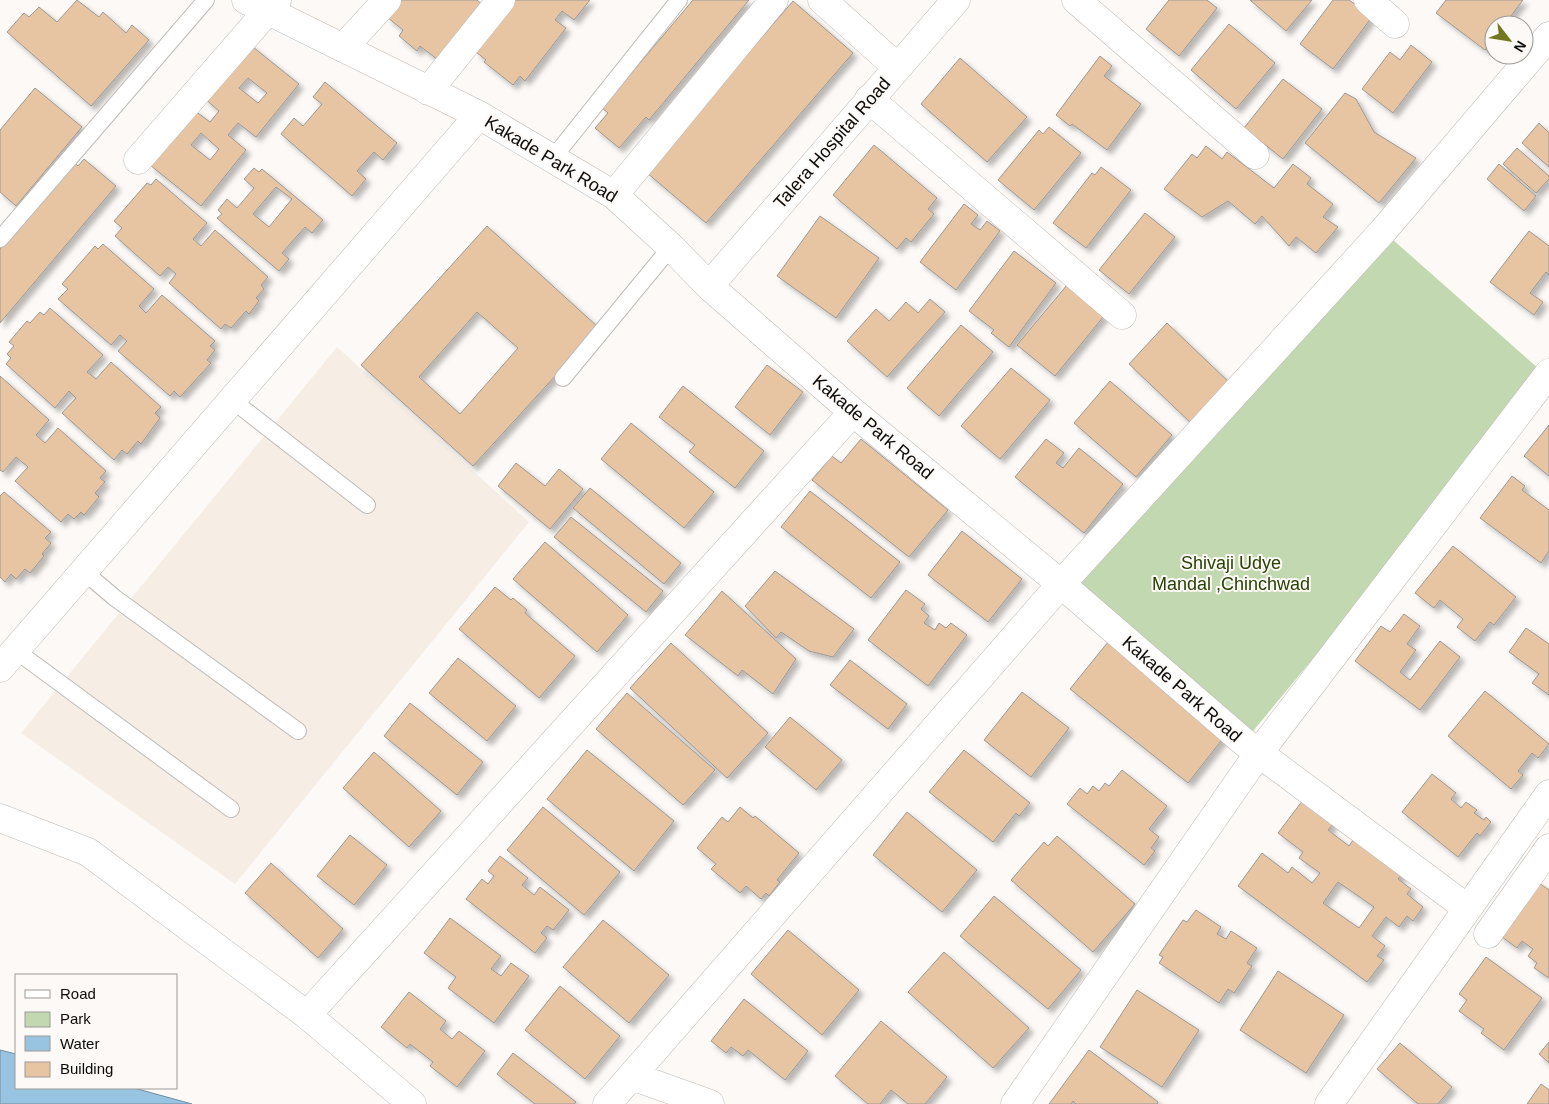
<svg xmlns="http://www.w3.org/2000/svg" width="1549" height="1104" font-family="Arial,sans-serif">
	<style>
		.built { fill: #f6ede4 }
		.green { fill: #c2d8b0 }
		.water { fill: #99c4e1; stroke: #6f8ca0 }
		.building { fill: #e8c5a2; stroke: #9b9895; fill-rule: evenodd; filter: url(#shadow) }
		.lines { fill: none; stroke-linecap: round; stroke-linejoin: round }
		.lane-casing { stroke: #bebbb8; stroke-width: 18 }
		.street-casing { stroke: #bebbb8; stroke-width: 29 }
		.lane { stroke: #fff; stroke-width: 16 }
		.street { stroke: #fff; stroke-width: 28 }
		.labels { text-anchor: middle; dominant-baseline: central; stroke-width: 4; stroke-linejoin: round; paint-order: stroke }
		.street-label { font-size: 18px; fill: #0c0b0a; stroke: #fcf9f6 }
		.park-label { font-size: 18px; fill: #264102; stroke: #fcf9f6 }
	</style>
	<defs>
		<filter id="shadow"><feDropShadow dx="4.5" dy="4.5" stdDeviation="2.5" flood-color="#0004"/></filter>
	</defs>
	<rect width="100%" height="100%" fill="#fcf9f6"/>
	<!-- built -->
	<path class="built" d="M337,347L529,522L235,884L21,733Z"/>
	<!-- green -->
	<path class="green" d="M1383,231L1547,376L1244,742L1061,584Z"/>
	<!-- water -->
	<path class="water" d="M0,1050L16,1054V1088H134L192,1104H0Z"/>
	<!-- building -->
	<path class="building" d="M77,0L99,17L103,12L126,33L132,25L149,40L91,106L7,32L24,13L29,17L39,7L57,22Z
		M401,0H477L486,8L442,63L420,46L417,51L399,36L403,30L387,17Z
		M506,0H590L574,20L562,11L555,20L566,28L525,81L520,76L513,85L484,62L486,60L476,52Z
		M693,0H749L649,120L646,117L619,148L595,128L608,113L602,108Z
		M1169,0H1207L1217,8L1179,56L1146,29Z
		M1250,0H1312L1286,31Z
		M1333,0H1349L1372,17L1333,69L1300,44Z
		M1446,0H1523L1504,25H1494V38L1485,50L1436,13Z
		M793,1L853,53L706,223L646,172Z
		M1229,24L1275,63L1236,109L1191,70Z
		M248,43L299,84L256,137L238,123L228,135L246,150L201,206L150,165L194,110L210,122L219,111L204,98ZM248,78L267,93L258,103L239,88ZM201,133L219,149L210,160L191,145Z
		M1411,45L1432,62L1393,113L1362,89L1390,52L1400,60Z
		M1100,56L1112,66L1104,76L1141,104L1107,150L1072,124L1070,126L1056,115Z
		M960,58L1027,117L987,162L921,104Z
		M1283,79L1322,109L1283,159L1244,128Z
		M325,82L397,143L383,160L374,152L357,171L366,179L352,196L281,134L294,118L303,126L322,104L313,97Z
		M35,88L82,127L16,206L0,192V130Z
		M1345,93L1356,99L1374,132L1416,158L1379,203L1305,143Z
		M1539,123L1549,133V167L1522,143Z
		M1049,127L1081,153L1034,210L998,180L1039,130L1043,134Z
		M874,145L937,198L928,209L934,214L911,242L906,238L897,249L833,195Z
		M1206,146L1222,159L1227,152L1274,188L1293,164L1311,178L1307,184L1333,204L1323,217L1338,227L1316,253L1296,237L1289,246L1262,216L1255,224L1228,201L1202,217L1164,189L1192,154L1197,158Z
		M1517,148L1549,176V179L1536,193L1503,164Z
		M84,159L116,186L0,323V249L74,162L78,166Z
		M1499,164L1536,196L1524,211L1487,179Z
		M1101,167L1131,190L1086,248L1053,223L1092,173L1095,175Z
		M254,168L259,172L262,169L323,220L312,233L305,227L282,253L289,259L279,271L217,218L222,214L218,210L227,199L237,208L254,188L244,179ZM276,187L292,199L269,227L253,214Z
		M156,179L207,223L193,239L201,246L215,230L268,277L261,285L264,289L256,298L259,301L249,314L246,311L231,328L225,324L221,329L169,283L176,274L168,267L160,276L115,236L122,228L114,221L147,183L151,185Z
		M964,204L978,215L971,224L980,230L987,221L1000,231L956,290L920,262Z
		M1145,213L1175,237L1129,294L1099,270Z
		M820,216L879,258L836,318L777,276Z
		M487,226L599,328L473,466L361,365ZM477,312L518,348L460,414L419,377Z
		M1529,231L1549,246V275L1546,272L1530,293L1543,302L1534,315L1490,282Z
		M103,244L154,289L139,306L146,313L162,295L215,341L210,346L215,350L207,360L211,363L180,397L174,391L170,396L118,351L127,341L120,335L111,345L58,299L68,289L62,284L95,246L98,249Z
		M1014,251L1056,283L1009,347L991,333L994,330L969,311Z
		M1067,285L1104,316L1055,376L1017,345Z
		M930,299L945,312L887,377L847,341L876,309L889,321L906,302L918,313Z
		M50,308L103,355L87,372L96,379L111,362L161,407L155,413L160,418L141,444L138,441L127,454L122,450L114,460L62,413L76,398L69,391L55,408L6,364L11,358L7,354L14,346L9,342L27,321L30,323L40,312L44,315Z
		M1167,323L1232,385L1194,426L1129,364Z
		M961,325L993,352L939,416L907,388Z
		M767,365L803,392L770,435L735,407Z
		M1011,368L1050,400L1000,459L961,426Z
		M0,376L49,420L36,435L45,443L58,428L106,471L100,478L105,482L95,493L99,497L84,515L81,512L74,519L68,514L61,522L15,481L28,467L16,457L3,472L0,470Z
		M1110,381L1172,435L1136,477L1074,423Z
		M683,386L764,451L735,488L689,452L695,445L659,417Z
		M631,423L714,492L684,528L601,459Z
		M1549,425V476L1524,456Z
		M861,439L948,510L909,557L812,480L832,456L841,463Z
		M1046,439L1064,453L1056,463L1063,468L1079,448L1123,484L1084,533L1015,477Z
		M516,463L545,486L559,469L583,489L550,529L498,486Z
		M1512,476L1525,486L1522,490L1549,510V551L1541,563L1480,518Z
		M590,488L681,563L664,584L573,508Z
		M810,491L900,562L871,598L781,527Z
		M4,492L51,532L45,538L51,543L42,554L44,556L30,573L25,569L16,579L11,574L5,582L0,577V496Z
		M571,517L663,591L646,612L554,537Z
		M962,531L1022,579L988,622L928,575Z
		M545,542L628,615L597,652L513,579Z
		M1453,546L1516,597L1494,625L1490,622L1475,641L1457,627L1463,619L1440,600L1434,608L1415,593Z
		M775,571L854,629L833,657L809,651L781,632L776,638L745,606Z
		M495,587L511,600L513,598L527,610L525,613L575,656L539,698L459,629Z
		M906,590L925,604L921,609L929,616L924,623L935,630L939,623L946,628L951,623L967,635L928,686L868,640Z
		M722,591L796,659L773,694L742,670L738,676L685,635Z
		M1404,614L1420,626L1407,644L1416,650L1400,672L1410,680L1440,641L1460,657L1420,710L1355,661L1381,626L1390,632Z
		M1526,628L1549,644V695L1532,683L1539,674L1509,652Z
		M1108,642L1225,736L1188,783L1070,689Z
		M671,643L768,733L727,778L630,688Z
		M458,658L516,706L487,741L429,693Z
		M850,660L907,704L888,729L830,685Z
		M1485,691L1549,744L1538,758L1532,753L1518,771L1523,775L1511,789L1448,736Z
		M1022,692L1069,728L1031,777L984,740Z
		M627,693L715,770L683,805L596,729Z
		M410,703L483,762L457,795L384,736Z
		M790,717L842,760L816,790L765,747Z
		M587,750L674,821L634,871L547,799Z
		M964,750L1030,803L1019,816L1016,813L993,842L929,792Z
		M374,752L441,811L409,847L343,788Z
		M1122,770L1167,806L1149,829L1159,837L1151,848L1155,851L1144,865L1067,804L1080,788L1087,794L1093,786L1099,791L1105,783L1109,786Z
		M1432,774L1456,793L1451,799L1461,808L1466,802L1477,810L1474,813L1484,820L1486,817L1491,822L1480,836L1477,833L1458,857L1402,812Z
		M1303,800L1334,823L1328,830L1349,846L1355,837L1403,873L1398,879L1411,889L1407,894L1423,907L1413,921L1407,916L1399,927L1386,917L1372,936L1385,946L1377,956L1384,960L1367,982L1238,886L1262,853L1288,873L1292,867L1312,883L1320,873L1299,858L1303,852L1278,833ZM1338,882L1374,907L1359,928L1323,903Z
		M543,807L620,872L584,915L507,850Z
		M740,807L753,818L755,816L799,853L777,880L780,882L769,896L766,893L761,899L746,886L740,893L711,869L716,864L697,848L722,817L728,822Z
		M907,812L977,870L942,912L873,855Z
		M350,835L387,865L354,905L317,876Z
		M1057,836L1135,904L1093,952L1011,880L1044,842L1048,846Z
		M500,856L528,878L522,885L534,895L540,887L569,910L553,930L547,926L541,933L547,938L535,953L466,899L482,879L488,884L494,876L488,871Z
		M271,863L343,929L318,958L245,893Z
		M1536,881L1549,890V978L1534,968L1537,963L1528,956L1533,949L1522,941L1517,948L1498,934Z
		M994,896L1081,970L1048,1009L960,936Z
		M1196,910L1221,927L1217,934L1226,939L1231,931L1257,948L1247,963L1252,966L1234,993L1228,989L1219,1003L1159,963L1163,957L1159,955L1183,920L1187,922Z
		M450,918L501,956L491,969L501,976L511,963L529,976L494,1023L448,988L456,977L424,953Z
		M603,920L669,975L629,1023L563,967Z
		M788,930L859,990L822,1035L751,974Z
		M944,952L1029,1028L993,1068L908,992Z
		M1486,957L1542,998L1504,1050L1481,1033L1484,1029L1459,1011L1467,1000L1459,994Z
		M1278,971L1344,1015L1306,1073L1240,1030Z
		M560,986L620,1036L585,1079L525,1030Z
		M1137,990L1199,1030L1162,1087L1100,1047Z
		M409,992L446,1021L440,1029L452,1039L459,1031L485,1051L457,1087L430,1066L433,1062L410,1044L407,1048L381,1027Z
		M744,999L808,1051L785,1080L748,1050L743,1056L731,1047L726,1053L711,1041Z
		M881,1021L947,1077L925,1104H908L891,1090L880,1104H868L835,1076Z
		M1549,1042V1063L1539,1054Z
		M1400,1043L1452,1087L1438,1104H1418L1377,1069Z
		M1089,1050L1158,1102L1157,1104H1076L1073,1101L1071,1104H1049Z
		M513,1053L576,1102L574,1104H535L497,1074Z
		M1541,1084L1549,1090V1104H1527Z"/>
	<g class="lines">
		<!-- lane casing -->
		<g class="lane-casing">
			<path id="lane" d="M553,158L679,0
				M0,239L206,0
				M563,378L671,247
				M232,400L367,505
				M83,571L115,598L298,731
				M15,650L231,809"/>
		</g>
		<!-- street casing -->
		<g class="street-casing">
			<path id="street" d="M246,0L479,115L614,195L671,247L709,286L853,412L1061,584L1244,742L1467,908
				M822,0L897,67
				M1076,0L1255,155
				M1368,0L1395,24
				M343,48L387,0
				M428,91L501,0
				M869,99L1122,315
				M138,160L277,0
				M614,195L774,0
				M709,286L956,0
				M0,668L479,115
				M0,818L88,852L307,1015L412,1104
				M1488,934L1549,848
				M307,1015L853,412
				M632,1076L710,1104
				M607,1104L1061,584L1383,231L1549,36
				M1015,1104L1258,754L1549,373
				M1329,1104L1549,794"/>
		</g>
		<!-- lane -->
		<use href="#lane" class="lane"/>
		<!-- street -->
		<use href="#street" class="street"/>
	</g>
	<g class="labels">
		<!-- street labels -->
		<g class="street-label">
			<text transform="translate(832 143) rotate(-49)">Talera Hospital Road</text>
			<text transform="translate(551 159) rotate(31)">Kakade Park Road</text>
			<text transform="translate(873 427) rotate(40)">Kakade Park Road</text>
			<text transform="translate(1182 689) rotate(41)">Kakade Park Road</text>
		</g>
		<!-- park labels -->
		<g class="park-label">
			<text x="1231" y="563">Shivaji Udye<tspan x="1231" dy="21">Mandal ,Chinchwad</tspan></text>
		</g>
	</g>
	<!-- legend -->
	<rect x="15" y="974" width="162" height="115" fill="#fcf9f6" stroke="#9c9a98"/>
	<rect x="25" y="990" width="25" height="8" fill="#ffffff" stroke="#9c9a98"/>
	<text x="60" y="999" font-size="15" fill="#0c0b0a">Road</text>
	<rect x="25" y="1012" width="25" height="15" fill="#c2d8b0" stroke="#9c9a98"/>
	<text x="60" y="1024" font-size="15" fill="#0c0b0a">Park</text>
	<rect x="25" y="1036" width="25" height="15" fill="#99c4e1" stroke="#9c9a98"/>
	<text x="60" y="1049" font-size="15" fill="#0c0b0a">Water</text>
	<rect x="25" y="1062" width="25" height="15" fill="#e8c5a2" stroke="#9c9a98"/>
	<text x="60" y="1074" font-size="15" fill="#0c0b0a">Building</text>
	<!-- north arrow -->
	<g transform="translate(1509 40) rotate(121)"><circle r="24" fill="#fcf9f6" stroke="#9c9a98"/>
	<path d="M0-4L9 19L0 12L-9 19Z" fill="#737820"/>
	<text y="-8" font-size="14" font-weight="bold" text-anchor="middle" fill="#0c0b0a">N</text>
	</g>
</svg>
